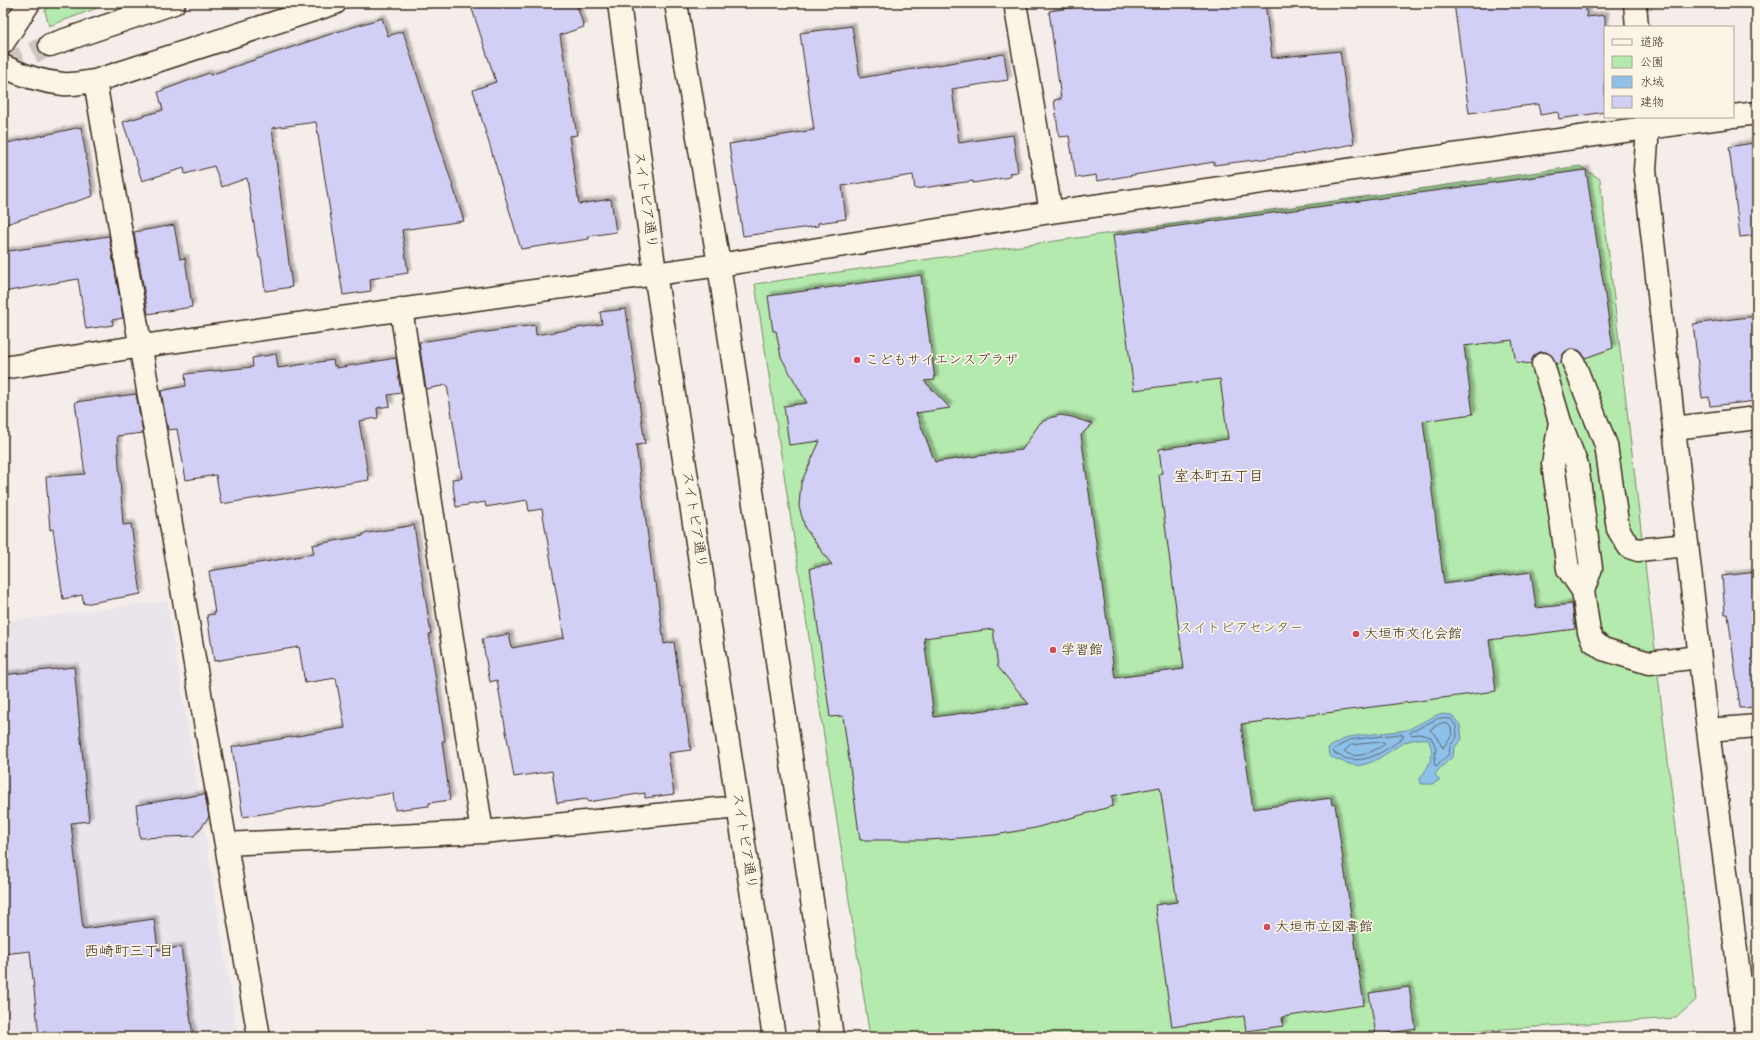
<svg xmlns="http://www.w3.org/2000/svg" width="1760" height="1040" font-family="'Indie Flower','Klee One',sans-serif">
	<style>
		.built { fill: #eae4ed }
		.green { fill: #b4eaad; stroke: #788a66 }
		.water { fill: #8dc1ea; stroke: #6c8598 }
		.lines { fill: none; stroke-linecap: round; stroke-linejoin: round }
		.shore { stroke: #5c6670; stroke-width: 1 }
		.building { fill: #d2cff7; stroke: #3b2a1e; fill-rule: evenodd; filter: url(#shadow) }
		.minor-tunnel { stroke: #cfc6c0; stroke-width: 22; stroke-dasharray: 22 11; stroke-linecap: butt }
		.minor-casing { stroke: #3b2a1e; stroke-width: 25 }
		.minor { stroke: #fcf5e5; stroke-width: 22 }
		.poi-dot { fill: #d1495b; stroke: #fcf5e5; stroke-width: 1.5 }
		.labels { text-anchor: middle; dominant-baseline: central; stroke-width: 3.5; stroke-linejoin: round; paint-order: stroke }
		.street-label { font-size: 14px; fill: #3b2a1e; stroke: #fcf5e5 }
		.poi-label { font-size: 14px; fill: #3b2a1e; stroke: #fcf5e5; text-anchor: start }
		.park-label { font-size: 14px; fill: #595a42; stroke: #fcf5e5 }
		.neighbourhood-label { font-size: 15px; fill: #3b2a1e; stroke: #fcf5e5 }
	</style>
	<defs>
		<filter id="shadow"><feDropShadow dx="3.5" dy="-3.5" stdDeviation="1" flood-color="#0004"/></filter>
	</defs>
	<rect width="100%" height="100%" fill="#f4ede9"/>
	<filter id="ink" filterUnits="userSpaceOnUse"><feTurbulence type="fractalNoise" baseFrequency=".025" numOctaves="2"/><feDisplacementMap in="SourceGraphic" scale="8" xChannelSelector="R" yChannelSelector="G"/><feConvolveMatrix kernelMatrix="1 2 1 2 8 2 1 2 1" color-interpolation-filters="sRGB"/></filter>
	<g filter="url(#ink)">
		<!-- built -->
		<path class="built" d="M167,601L238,1037H3V622Z"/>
		<!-- green -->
		<path class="green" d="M50,3H110L49,26L45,11Z
			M1580,166L1600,179L1696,1000L1676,1018L1378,1037H870L755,284Z"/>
		<!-- water -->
		<path class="water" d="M1439,714L1452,715L1460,725L1462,739L1454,748L1453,756L1440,768L1435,775L1440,780L1432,784H1421L1420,779C1429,765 1436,756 1428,739C1398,736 1389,759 1362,765C1352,767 1339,760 1329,756L1328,748L1348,737L1407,730Z"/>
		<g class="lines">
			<!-- shore -->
			<path class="shore" d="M1439,718L1451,719L1456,726L1457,737L1450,746L1449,754L1436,766L1434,764L1436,748L1431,737L1419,734L1412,735L1410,733Z
				M1441,723L1448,724L1451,728L1452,735L1443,748L1435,735L1430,730Z
				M1401,734L1403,735V738C1382,753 1358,770 1333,752L1334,749L1350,740Z
				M1383,742L1385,743L1384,745C1371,752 1356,761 1344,751L1351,745Z"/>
		</g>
		<!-- building -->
		<path class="building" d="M470,3H576L584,27L560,35L577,135L569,136L579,204L611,199L616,232L589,236V239L521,249L473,90L496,82Z
			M1104,3H1265L1272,58L1340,51L1354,144L1294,155L1214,165V162L1097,181L1096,175L1076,178L1069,136L1059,137L1054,100L1061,99L1049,11Z
			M1454,3H1585L1587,17L1605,15V112L1559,119L1558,112L1540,115L1539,104L1469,113Z
			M382,18L388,36L403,31L464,221L402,230L408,273L370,279L371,291L343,295L316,122L272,128L292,287L265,291L261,258H259L247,178L222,187L214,166L185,174L184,168L142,181L123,122L163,110L158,92L209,73L210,75L334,33Z
			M852,26L860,78L1004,54L1008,80L952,89L959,143L1013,135L1018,172L1009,173L1010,177L973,183V181L915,189L913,175L842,186L846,219L818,223V226L743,236L729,144L814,130L800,33Z
			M81,127L93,196L3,225V144Z
			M1753,143L1757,170V235L1740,237L1729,147Z
			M1586,170L1613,348L1585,358L1580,351L1574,349H1569L1563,354L1561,363L1556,364L1551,355L1546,352H1540L1534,356L1531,364L1516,362L1512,340L1464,346L1473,414L1423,421L1444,584L1531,572L1536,608L1572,604L1575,629L1489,640L1496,691L1241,724L1253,809L1331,798L1332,805L1335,804L1364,1005L1282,1017L1283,1026L1246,1031L1244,1016L1172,1027L1155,905L1177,902L1160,787L1112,796L1113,806L1035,828L995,835L960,838L927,840H860L843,716L830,717L810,568L832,565L805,528L799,506L801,483L820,441L789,445L784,406L807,403L781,357L776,331H773L768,296L921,275L935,380L924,381L950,408L916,413L935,462L1022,450L1040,423L1050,418L1060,415L1072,417L1092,424L1081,435L1115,678L1184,669L1162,501L1159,474L1162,473L1159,449L1228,439L1220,379L1134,390L1113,235ZM993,629L998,667L1029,704L934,717L924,638Z
			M174,225L180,259L185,258L192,307L148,314L134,232Z
			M109,236L123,318L112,320L113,325L86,329L78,279L3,292V252Z
			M626,309L645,444L636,445L654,583H656L664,644L674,642L680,686H682L691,750L668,753L674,794L645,798V793L588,802L587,799L557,803L552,771L514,777L497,680L490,682L482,639L509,634L512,648L564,638L542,509L529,511L527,500L486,507L485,502L456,507L452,479L462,478L447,385L426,389L419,342L535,325L536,335L602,324L600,312Z
			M1757,316V401L1710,406L1709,397L1702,398L1693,324Z
			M276,354L278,368L333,360L334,366L336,365V368L396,358L401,393L388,395L390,406L377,408L378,418L359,421L369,480L221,504L216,475L186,480L177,429L168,430L161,391L186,386L185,374L253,367L252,358Z
			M136,394L143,433L117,436L123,525L131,524L141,594L84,604L82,595L63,599L53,529L50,530L46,477L85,474L75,402Z
			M414,525L431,634H429L445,741H442L450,800L429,803V806L395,810L393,793L243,817L232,747L345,728L336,678L305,683L299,647L214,661L207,615L215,614L209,571L314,554L312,545L363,536V534Z
			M1757,572V707L1740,708L1728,614H1725L1722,576Z
			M74,667L89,821L71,823L83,929L154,919L158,950L181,947L193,1037H39L30,951L3,954V675Z
			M205,794L209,817L194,836L140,838L136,805Z
			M1409,987L1416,1029L1376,1035L1369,993Z"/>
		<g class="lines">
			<!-- minor-tunnel -->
			<path class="minor-tunnel" d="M3,66L50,45"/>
			<!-- minor casing -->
			<g class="minor-casing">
				<path id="minor" d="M619,3L655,273L774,1037
					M676,3L719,265L832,1037
					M1015,3L1051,212
					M1635,3L1637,27
					M3,43L29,3
					M50,45L174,3
					M3,66C21,75 43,82 63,84C74,85 85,82 95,81L335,3
					M95,81L259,1037
					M1733,116L1757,113
					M1647,117L1648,127L1645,170L1708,730L1747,1037
					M401,309L482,832
					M1573,361L1606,445L1618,529L1629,547L1638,550L1687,545
					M1543,364L1560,422L1553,464L1568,569L1583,591L1589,632L1593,641L1603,649L1649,663L1699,657
					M3,368L142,346L719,265L1051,212L1587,136L1728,117
					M1560,422L1577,465L1591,568L1583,591
					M1674,428L1757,418
					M1708,730L1757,726
					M226,844L482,832L738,807"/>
			</g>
			<!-- minor -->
			<use href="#minor" class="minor"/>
		</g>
	</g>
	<!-- markers -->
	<g class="poi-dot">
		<circle cx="857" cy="360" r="4"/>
		<circle cx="1356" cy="634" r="4"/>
		<circle cx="1053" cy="650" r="4"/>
		<circle cx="1267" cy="927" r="4"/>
	</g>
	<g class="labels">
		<!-- street labels -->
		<g class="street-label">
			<text transform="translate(645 200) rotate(82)">スイトピア通り</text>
			<text transform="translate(694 520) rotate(81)">スイトピア通り</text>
			<text transform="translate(744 841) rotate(81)">スイトピア通り</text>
		</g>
		<!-- poi labels -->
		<g class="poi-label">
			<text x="865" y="360">こどもサイエンスプラザ</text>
			<text x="1364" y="634">大垣市文化会館</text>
			<text x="1061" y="650">学習館</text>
			<text x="1275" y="927">大垣市立図書館</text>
		</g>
		<!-- park labels -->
		<g class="park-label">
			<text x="1241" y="628">スイトピアセンター</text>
		</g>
		<!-- neighbourhood labels -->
		<g class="neighbourhood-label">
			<text x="1219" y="477">室本町五丁目</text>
			<text x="129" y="952">西崎町三丁目</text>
		</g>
	</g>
	<!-- margin -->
	<rect width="1760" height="1040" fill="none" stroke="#fcf5e5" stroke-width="16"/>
	<rect x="8" y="8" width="1744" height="1024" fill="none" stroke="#3b2a1e" stroke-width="1.5" filter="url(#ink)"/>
	<!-- legend -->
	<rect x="1604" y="26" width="130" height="92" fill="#fcf5e5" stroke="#afa495"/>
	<rect x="1612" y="39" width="20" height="6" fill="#fcf5e5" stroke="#afa495"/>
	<text x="1640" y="46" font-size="12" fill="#3b2a1e">道路</text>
	<rect x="1612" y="56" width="20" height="12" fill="#b4eaad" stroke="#afa495"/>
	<text x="1640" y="66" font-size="12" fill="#3b2a1e">公園</text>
	<rect x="1612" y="76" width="20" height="12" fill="#8dc1ea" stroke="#afa495"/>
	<text x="1640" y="86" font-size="12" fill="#3b2a1e">水域</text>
	<rect x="1612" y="96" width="20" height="12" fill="#d2cff7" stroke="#afa495"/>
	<text x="1640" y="106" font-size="12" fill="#3b2a1e">建物</text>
</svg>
